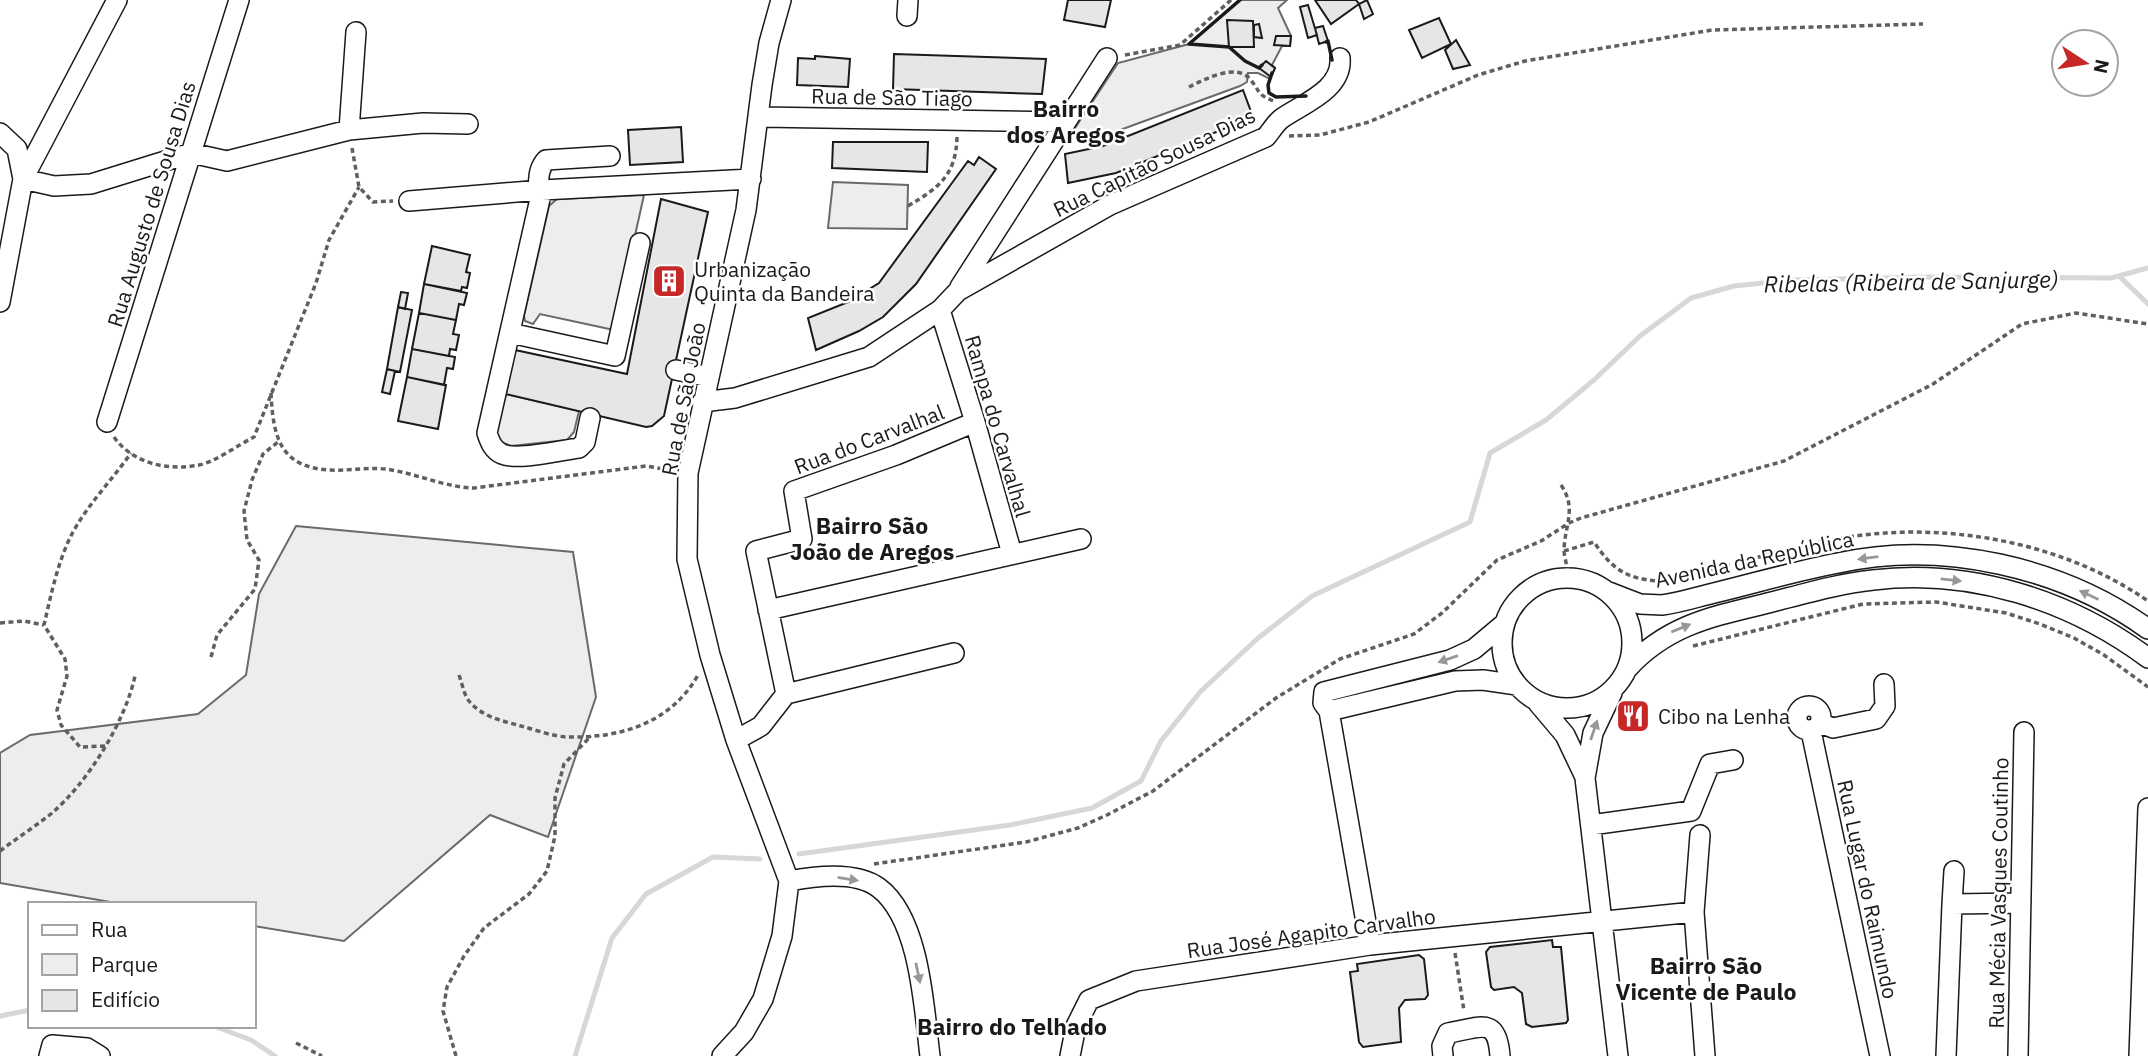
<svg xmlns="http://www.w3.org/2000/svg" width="2148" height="1056" font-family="'IBM Plex Sans',sans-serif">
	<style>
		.green { fill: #ededed; stroke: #6a6a6a; stroke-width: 2 }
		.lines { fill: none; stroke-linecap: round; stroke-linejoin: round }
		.stream { stroke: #d7d7d7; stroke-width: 5 }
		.building { fill: #e6e6e6; stroke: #1a1a1a; stroke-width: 2 }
		.minor-casing { stroke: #1a1a1a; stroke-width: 22 }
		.path { stroke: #5f5f5f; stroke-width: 3.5; stroke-dasharray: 5 3.5; stroke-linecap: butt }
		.minor { stroke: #fff; stroke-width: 19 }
		.wall { stroke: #1a1a1a; stroke-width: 3.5 }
		.oneway { fill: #989898 }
		.labels { text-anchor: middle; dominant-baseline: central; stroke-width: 5; stroke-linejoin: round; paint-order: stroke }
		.street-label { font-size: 21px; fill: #1a1a1a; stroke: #fff }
		.poi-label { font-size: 21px; fill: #1a1a1a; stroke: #fff; text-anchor: start }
		.neighbourhood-label { font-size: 23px; font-weight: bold; fill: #1a1a1a; stroke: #fff }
		.water-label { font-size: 23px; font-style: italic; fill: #1a1a1a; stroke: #fff }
	</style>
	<rect width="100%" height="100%" fill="#fff"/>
	<!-- green -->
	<path class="green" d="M1240,0H1287L1278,8L1291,36L1290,46H1282L1272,65L1275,68L1270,79L1258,73H1248L1247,82L1240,86L1101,137H1079L1073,131L1118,63L1189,44Z
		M833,182L908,185L907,229L828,228Z
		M644,195L614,330L540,314L533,324L525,321L524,316L549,206L557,199Z
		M506,394L579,411L574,432L567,440L511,446L501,442L496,433Z
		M296,526L573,552L596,697L548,837L490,815L344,941L254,926V904H122L0,883V753L30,735L198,714L246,675L259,594Z"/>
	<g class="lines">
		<!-- stream -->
		<path class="stream" d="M2119,276L2148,304
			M799,854L1010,825L1092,808L1141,781L1161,741L1200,692L1257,639L1312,596L1470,522L1490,453L1546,420L1594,380L1640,336L1691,298L1734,286L1792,280L1925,277L2111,278L2148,268
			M0,1016L30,1010
			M214,1026L251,1040L275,1056
			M575,1056L612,938L646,894L713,857L760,859"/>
	</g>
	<!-- building -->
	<path class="building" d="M1068,0H1111L1105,27L1064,20Z
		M1315,0H1356L1359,4L1331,24Z
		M1367,0L1373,14L1364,19L1359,4Z
		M1308,5L1317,35L1308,38L1300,7Z
		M1439,18L1451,44L1422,58L1409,30Z
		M1227,20L1253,21L1254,47H1229Z
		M1259,24L1262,38L1254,37V25Z
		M1323,26L1328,41L1319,44L1315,28Z
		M1276,36H1291L1290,46L1274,45Z
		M1456,40L1470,65L1453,69L1445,50Z
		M894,54L1046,59L1042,94L893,89Z
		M815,56L850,59L848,87L797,85L798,58L815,59Z
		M1266,61L1275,68L1271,77L1259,68Z
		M1243,90L1253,117L1116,173L1068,183L1065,154L1103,146Z
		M681,127L683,162L630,165L628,130Z
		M833,142H928L927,172L832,168Z
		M979,157L996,169L916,284L883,317L859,331L816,350L808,318L848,302L879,283L968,161L974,165Z
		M661,199L708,212L664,416L652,426L646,427L506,394L515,350L627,374Z
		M432,246L470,255L466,272L470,273L467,288L462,287L461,291L424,284Z
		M424,284L467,293L464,305L459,304L456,320L419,313Z
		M401,292L408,293L405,309L398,307Z
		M398,307L412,310L400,372L387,369Z
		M419,313L456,320L453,334L459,335L456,350L450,349L449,356L412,349Z
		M412,349L455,357L453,369L447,368L444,385L407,377Z
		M387,369L395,371L390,394L382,392Z
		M407,377L446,385L438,429L398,421Z
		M1552,940L1553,947H1561L1568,1020L1566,1023L1532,1027L1526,1024L1522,993L1514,987L1494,990L1491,987L1486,952L1490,947Z
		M1419,955L1424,959L1428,995L1425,999L1405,1000L1399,1008L1401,1042L1363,1047L1359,1042L1350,972L1358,971L1357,964Z"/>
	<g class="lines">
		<!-- minor casing -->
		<g class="minor-casing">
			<path id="minor" d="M907,16L908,0
				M758,117L1066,122
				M349,130L356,32
				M0,133L17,149L23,179L54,186L91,184L191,153L227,161L349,130L423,123L468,124
				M538,190C539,178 538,169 546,160L610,156
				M542,190L487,433C490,442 493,450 502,454C519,461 561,450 579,448L585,442L590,418
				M409,201L542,190L751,179
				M960,287L1107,58
				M0,302L23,179L117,0
				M940,310L975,422L1012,554
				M510,333L615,356L640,243
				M676,370L709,377
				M702,402L735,398L869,357L940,310L958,291L1110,205L1266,137C1271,131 1275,124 1281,119C1302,104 1343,90 1340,58
				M107,422L239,0
				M1502 643a65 65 0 1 1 130 0a65 65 0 1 1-130 0Z
				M1609,592L1640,604L1662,605C1679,603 1697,597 1714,593C1755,583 1796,571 1838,563C1942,540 2062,567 2148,629
				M768,610L1081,539
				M1505,623L1474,649L1450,660L1324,692L1323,703L1329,711L1455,681L1483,680L1517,685
				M1627,669C1666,626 1710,617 1764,604C1800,595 1836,584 1873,580C1970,568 2070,600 2148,658
				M1612,693L1593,733L1585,778L1618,1056
				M786,694L954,653
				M1538,703L1565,735L1585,777
				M1797 718a12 12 0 1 1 24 0a12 12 0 1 1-24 0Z
				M1329,711L1370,945
				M1820,723L1833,728L1876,719L1885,706L1884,684
				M1811,731L1880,1056
				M736,740L761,726L786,694L756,551L802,539L794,491L896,455L975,422
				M1591,825L1691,811L1710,764L1733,760
				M1700,835L1694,912L1705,1056
				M789,881C815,876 857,871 879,888C920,919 924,1008 930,1056
				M1952,904L1954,871
				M49,1056L52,1045L87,1048L100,1056
				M722,1056L744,1032L763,999L782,936L789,881L736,740L710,655L687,559L688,473L746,210L762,85L769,43L781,0
				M1070,1056L1076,1026L1089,1000L1136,981L1370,945L1694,912
				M1443,1056L1442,1046L1448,1033C1480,1028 1497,1015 1500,1056
				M1946,1056L1952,904L2021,903
				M2018,1056L2024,732
				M2139,1056L2148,808"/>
		</g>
		<!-- path -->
		<path class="path" d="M1125,55L1180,45L1231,0
			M1189,87C1203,80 1235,63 1249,78C1260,90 1256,95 1274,101
			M1289,136L1320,135L1369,122L1478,75L1525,61L1712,30L1923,24
			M352,148L359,187L373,202L393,201
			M908,206C938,188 956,176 957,137
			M271,393C273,437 280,468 331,470C349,471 367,467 385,469C416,473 443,487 474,488L646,466L670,470
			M114,437C133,464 168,471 199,465C215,462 238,445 254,437L316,283L329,240L359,187
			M1561,485C1577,508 1565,525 1564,549C1564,558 1568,568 1569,577
			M1564,551L1594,542C1612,569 1626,579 1659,581C1719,570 1776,550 1836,539C1940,520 2060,540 2148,601
			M0,623L24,621L44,625
			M1693,646L1863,604L1936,602L2006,613L2040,624L2074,638L2104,655L2148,687
			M211,657L217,635L255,589L259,560L247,540L244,511L252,480L263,454L278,442
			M459,675C462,683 464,695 469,701C482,717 503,721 521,726C536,730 554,737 569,737C621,738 671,723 698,675
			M105,746L80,747L61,725L57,710L67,676L65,659L44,625C51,595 58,560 73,532C89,503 112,480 131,453
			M0,851C17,838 36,826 52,813C88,782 125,722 135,676
			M874,864L1026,842L1078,828L1107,815L1153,791L1276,698L1340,659L1414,634L1442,613L1497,560L1541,541L1569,523L1581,518L1784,461L1933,384L2022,324L2076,313L2148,324
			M1455,953L1464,1011
			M296,1043L322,1056
			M456,1056L443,1011L447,987L464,956L484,928L529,894L547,871L555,836V798L564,764L591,736"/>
		<!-- minor -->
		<use href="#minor" class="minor"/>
		<!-- wall -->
		<path class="wall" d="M1240,0L1189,44L1229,47L1245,61L1259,68L1262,65
			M1326,42L1328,41L1332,60
			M1272,73L1268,85L1269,93L1276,97L1306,96"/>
	</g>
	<!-- one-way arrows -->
	<defs><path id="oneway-solid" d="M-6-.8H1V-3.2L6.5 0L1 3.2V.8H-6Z" transform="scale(1.75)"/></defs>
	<g class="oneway">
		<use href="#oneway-solid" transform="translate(1868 558) rotate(173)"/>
		<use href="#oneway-solid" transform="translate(1951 580) rotate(6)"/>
		<use href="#oneway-solid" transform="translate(2089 595) rotate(-155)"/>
		<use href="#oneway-solid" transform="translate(1681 628) rotate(-22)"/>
		<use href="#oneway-solid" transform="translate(1448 659) rotate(161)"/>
		<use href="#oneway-solid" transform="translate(1594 730) rotate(-71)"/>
		<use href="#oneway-solid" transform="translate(848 879) rotate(9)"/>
		<use href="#oneway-solid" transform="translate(918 973) rotate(78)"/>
	</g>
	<!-- icons -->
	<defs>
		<g id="building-square" transform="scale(1.75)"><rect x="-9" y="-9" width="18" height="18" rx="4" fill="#c62828" stroke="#fff"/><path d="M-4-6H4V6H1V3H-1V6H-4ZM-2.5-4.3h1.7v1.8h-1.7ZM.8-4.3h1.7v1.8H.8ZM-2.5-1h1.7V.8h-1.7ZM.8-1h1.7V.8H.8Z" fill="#fff"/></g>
		<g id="restaurant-square" transform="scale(1.75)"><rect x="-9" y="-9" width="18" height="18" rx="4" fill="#c62828" stroke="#fff"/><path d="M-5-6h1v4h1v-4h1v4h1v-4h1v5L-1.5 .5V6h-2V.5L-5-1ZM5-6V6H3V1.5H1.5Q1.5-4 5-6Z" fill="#fff"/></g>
	</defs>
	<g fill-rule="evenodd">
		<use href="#building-square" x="669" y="281"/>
		<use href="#restaurant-square" x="1633" y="716"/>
	</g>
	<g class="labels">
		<!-- street labels -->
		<g class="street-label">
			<text transform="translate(892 97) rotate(1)">Rua de São Tiago</text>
			<text transform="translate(1154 162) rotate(-26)">Rua Capitão Sousa Dias</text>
			<text transform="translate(151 204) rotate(-73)">Rua Augusto de Sousa Dias</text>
			<text transform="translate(683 399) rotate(-79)">Rua de São João</text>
			<text transform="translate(998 426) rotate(74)">Rampa do Carvalhal</text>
			<text transform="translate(869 439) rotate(-21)">Rua do Carvalhal</text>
			<text transform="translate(1754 559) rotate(-12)">Avenida da República</text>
			<text transform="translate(1868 889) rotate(78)">Rua Lugar do Raimundo</text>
			<text transform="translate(1998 893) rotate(-89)">Rua Mécia Vasques Coutinho</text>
			<text transform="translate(1311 933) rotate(-8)">Rua José Agapito Carvalho</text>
		</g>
		<!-- poi labels -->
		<g class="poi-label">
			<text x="694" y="269">Urbanização<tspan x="694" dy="24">Quinta da Bandeira</tspan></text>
			<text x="1658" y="716">Cibo na Lenha</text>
		</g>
		<!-- neighbourhood labels -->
		<g class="neighbourhood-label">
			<text x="1066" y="108">Bairro<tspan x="1066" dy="26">dos Aregos</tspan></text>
			<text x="872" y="525">Bairro São<tspan x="872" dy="26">João de Aregos</tspan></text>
			<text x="1706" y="965">Bairro São<tspan x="1706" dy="26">Vicente de Paulo</tspan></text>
			<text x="1012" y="1026">Bairro do Telhado</text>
		</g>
		<!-- water labels -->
		<g class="water-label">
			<text transform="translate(1911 281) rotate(-1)">Ribelas (Ribeira de Sanjurge)</text>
		</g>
	</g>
	<!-- legend -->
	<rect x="28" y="902" width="228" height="126" fill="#ffffff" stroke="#a3a3a3" stroke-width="2"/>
	<rect x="42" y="925" width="35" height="10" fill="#ffffff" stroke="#a3a3a3" stroke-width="2"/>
	<text x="91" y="937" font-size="21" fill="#1a1a1a">Rua</text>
	<rect x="42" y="954" width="35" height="21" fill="#ededed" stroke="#a3a3a3" stroke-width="2"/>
	<text x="91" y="972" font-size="21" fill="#1a1a1a">Parque</text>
	<rect x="42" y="990" width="35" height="21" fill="#e6e6e6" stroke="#a3a3a3" stroke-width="2"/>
	<text x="91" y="1007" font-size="21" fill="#1a1a1a">Edifício</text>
	<!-- north arrow -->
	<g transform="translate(2085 63) rotate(102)"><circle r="33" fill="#ffffff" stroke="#a3a3a3" stroke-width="2"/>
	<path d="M0-5L12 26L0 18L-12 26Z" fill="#c62828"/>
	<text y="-10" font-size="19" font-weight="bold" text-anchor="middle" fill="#1a1a1a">N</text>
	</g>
</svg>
